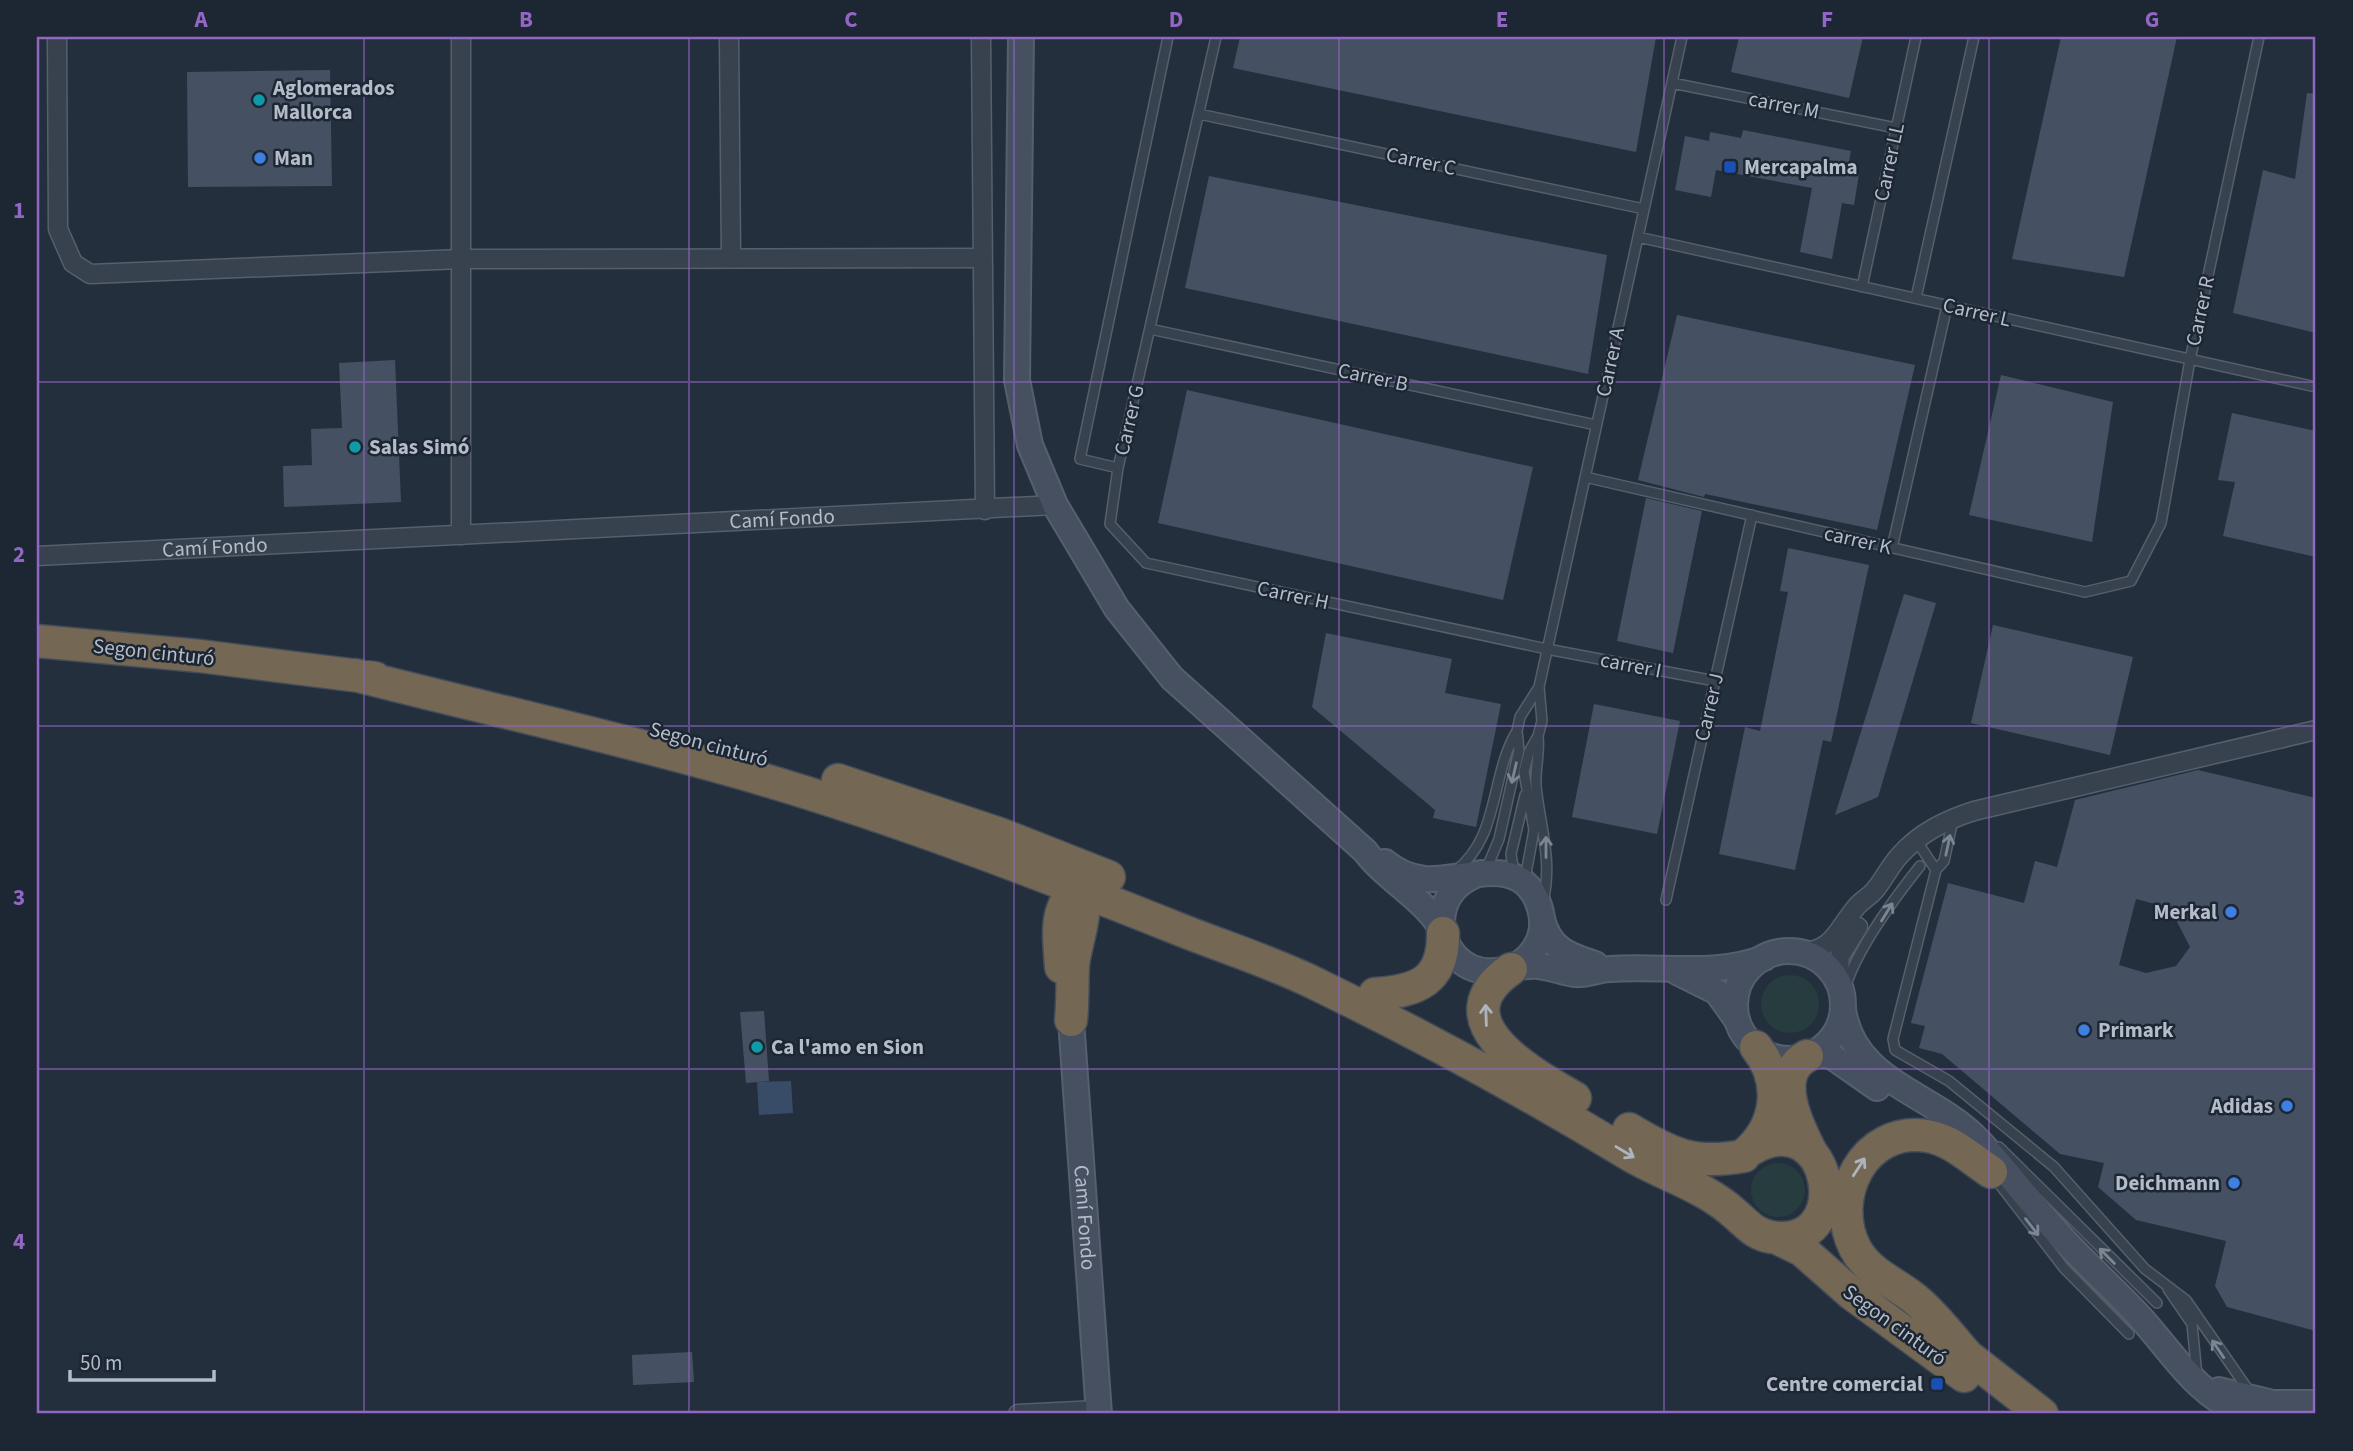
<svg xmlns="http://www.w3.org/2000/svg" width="2353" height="1451" font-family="'Source Sans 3',sans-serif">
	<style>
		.green { fill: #263c3f }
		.water { fill: #394c67 }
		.building { fill: #455162; fill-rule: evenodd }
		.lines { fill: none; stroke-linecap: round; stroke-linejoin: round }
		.lane-casing { stroke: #565f6c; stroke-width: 12 }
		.street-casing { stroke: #565f6c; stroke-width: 21 }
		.secondary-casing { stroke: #565f6c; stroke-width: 28 }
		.highway-casing { stroke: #434c59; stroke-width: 35 }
		.lane { stroke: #38414e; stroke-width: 9 }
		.street { stroke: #38414e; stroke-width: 18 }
		.secondary { stroke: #465061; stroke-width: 24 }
		.highway { stroke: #746855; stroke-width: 32 }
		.oneway { stroke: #7c8592 }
		.oneway2 { stroke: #aeb4bd }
		.grid { fill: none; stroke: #9266c3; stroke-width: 2; stroke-opacity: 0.55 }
		.culture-dot { fill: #0f9aa8; stroke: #1d2633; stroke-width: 2.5 }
		.shop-dot { fill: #3f7fe0; stroke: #1d2633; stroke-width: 2.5 }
		.transit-dot { fill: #1a4fb4; stroke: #1d2633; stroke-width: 2.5 }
		.labels { text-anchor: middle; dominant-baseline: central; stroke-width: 5; stroke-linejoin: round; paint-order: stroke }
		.poi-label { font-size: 21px; font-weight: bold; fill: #b4bcc9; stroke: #1d2633; text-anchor: start }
		.street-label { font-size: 21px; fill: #b4bcc9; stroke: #1d2633 }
		.neatline { fill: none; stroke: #9266c3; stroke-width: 2.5 }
		.grid-label { font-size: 23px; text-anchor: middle; font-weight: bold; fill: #9266c3 }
	</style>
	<rect width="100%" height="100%" fill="#242f3e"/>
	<!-- green -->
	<path class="green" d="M1761 1004a29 29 0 1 1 58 0a29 29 0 1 1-58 0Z
		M1751 1190a27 27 0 1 1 54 0a27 27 0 1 1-54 0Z"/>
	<!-- water -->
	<path class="water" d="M791,1081L793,1113L759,1115L757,1082Z"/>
	<!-- building -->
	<path class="building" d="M1240,37H1656L1636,152L1233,68Z
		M1739,37H1863L1849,98L1731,72Z
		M2061,37H2177L2124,277L2012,259Z
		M330,70L332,186L188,187L187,72Z
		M2307,93L2316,94V333L2233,313L2263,170L2295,179Z
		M1743,130L1851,151L1847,172L1859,174L1854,205L1842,203L1832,259L1800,252L1812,188L1716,170L1711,197L1675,190L1685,136L1709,141L1710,132L1741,138Z
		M1209,176L1607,255L1588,374L1185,288Z
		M1677,315L1915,365L1877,530L1705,494L1704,497L1638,480Z
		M395,360L401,502L284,507L283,466L312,465L311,429L342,428L339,363Z
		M2001,375L2113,402L2092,542L1969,515Z
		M1187,390L1533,467L1503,600L1158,523Z
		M2232,413L2316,431V557L2223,536L2235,482L2218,480Z
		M1646,498L1702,511L1673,653L1617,641Z
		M1788,548L1869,565L1831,742L1823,740L1795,870L1719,854L1745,727L1760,731L1788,592L1780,591Z
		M1904,594L1936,603L1878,797L1835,815Z
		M1993,625L2133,657L2110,755L1971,723Z
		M1326,633L1452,659L1445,693L1501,704L1476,827L1433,818L1435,810L1312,707Z
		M1594,704L1680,721L1657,834L1572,817Z
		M2198,770L2316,798V1331L2227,1307L2215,1286L2226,1241L2136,1220L2098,1187L2104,1163L2060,1154L1942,1054L1919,1048L1925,1026L1911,1023L1948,883L2024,903L2035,861L2057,867L2075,800ZM2136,899L2170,908L2190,947L2176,966L2146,973L2119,965Z
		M764,1011L769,1081L746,1083L740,1012Z
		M692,1352L694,1382L633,1385L632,1355Z"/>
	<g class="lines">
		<!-- lane casing -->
		<g class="lane-casing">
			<path id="lane" d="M1168,37L1080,459L1118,468L1216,37
				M1672,83L1896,128
				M1199,114L1644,209
				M1638,237L2316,387
				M1862,287L1916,37
				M1916,298L1974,37
				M1150,329L1596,425
				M1118,468L1110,524L1146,563L1547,649L1715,681
				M1585,477L2085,592L2131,581L2161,523L2190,360L2259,37
				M1892,548L1947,306
				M1538,736C1540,753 1535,769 1536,786C1540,827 1553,859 1543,902
				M1953,820L1944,861L1936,870L1893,1039L1895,1050L1949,1081L2054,1167L2145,1269L2186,1300L2249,1391
				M1916,840L1936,870
				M1486,870L1499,839L1519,750L1517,731L1520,717L1539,687
				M1455,871C1500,838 1490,775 1517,731
				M1514,873L1511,854L1525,795
				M1525,879L1534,830L1524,772L1529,752L1538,736L1542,721L1539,687L1682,37
				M1666,900L1752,515
				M1842,1000C1850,957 1893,900 1920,866
				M1999,1147L2157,1303
				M1994,1177L2064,1268L2129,1334
				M2168,1289L2192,1324L2197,1376"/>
		</g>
		<!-- street casing -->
		<g class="street-casing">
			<g id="street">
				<path d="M57,37L58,229L73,263L90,274L461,259L981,258"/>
				<path d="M729,37L731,258"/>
				<path d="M981,37L985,510"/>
				<path d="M461,535V37"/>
				<path id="s1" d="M37,556L1055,505"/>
				<path d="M1798,952C1834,953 1838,927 1858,905C1863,900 1870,896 1875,890C1884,879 1890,866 1900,855C1921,832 1946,820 1974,811L2316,730"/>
				<path d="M1838,983L1840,956L1858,927"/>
				<path d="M1018,1414L1098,1410"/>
			</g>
		</g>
		<!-- secondary casing -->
		<g class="secondary-casing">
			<g id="secondary">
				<path d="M1021,37L1017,380L1030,445L1055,505L1117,609L1172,678L1365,851C1385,879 1431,903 1443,933"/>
				<path d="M1385,862C1397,872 1408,877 1424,879C1462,882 1516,853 1537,900C1542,912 1544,925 1540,937C1535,952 1525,962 1511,968"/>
				<path d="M1481,873C1464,878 1449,890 1444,908C1438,931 1448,956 1470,967C1493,978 1513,964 1538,966C1550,967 1562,972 1574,974C1585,976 1599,969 1610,969C1661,965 1715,977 1764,958"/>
				<path d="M1542,919C1550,949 1567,955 1595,964"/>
				<circle cx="1789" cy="1005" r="54"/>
				<path d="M1677,972L1717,992L1737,1020"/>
				<path d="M1843,1009C1853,1083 1934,1093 1979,1141C2008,1172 2033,1206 2062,1238C2087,1265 2115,1290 2140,1317C2175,1356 2194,1392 2243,1414"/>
				<path id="s2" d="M1071,1020L1099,1414"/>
				<path d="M1810,1055H1830L1877,1088"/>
				<path d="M2219,1390L2273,1403H2316"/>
			</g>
		</g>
		<!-- highway casing -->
		<g class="highway-casing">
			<path id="highway" d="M37,641L200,656L375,678
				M355,675C483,708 613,736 741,773C891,816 1036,872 1181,930C1224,947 1268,961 1310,981C1420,1034 1526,1092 1630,1155C1664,1175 1706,1187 1735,1214C1747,1224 1754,1234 1771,1237C1857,1252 1834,1100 1750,1150
				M838,780L1000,834L1109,877
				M1061,967C1059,934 1051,896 1092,885
				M1511,969C1436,1021 1532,1073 1575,1098
				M1375,994C1418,991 1444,981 1443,933
				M1071,1020C1073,1001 1072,983 1073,965C1076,937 1096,899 1072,875
				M1807,1056C1771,1075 1799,1129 1812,1154
				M1629,1129C1672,1155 1693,1165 1744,1156
				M1745,1154C1778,1126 1784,1082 1756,1047
				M1777,1238L1802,1250L1852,1294L1964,1376
				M1950,1342L2042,1414
				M1966,1354C1950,1336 1934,1314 1915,1299C1894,1282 1868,1273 1855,1248C1829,1197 1864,1126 1927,1136C1952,1140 1971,1159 1991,1172"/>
		</g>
		<!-- lane -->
		<use href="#lane" class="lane"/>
		<!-- street -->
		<use href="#street" class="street"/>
		<!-- secondary -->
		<use href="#secondary" class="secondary"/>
		<!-- highway -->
		<use href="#highway" class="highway"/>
	</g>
	<!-- one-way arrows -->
	<defs><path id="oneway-shaft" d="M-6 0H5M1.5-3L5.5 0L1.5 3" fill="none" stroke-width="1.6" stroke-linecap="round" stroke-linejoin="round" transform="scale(1.75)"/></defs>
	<g class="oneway">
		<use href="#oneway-shaft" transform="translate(1514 773) rotate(103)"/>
		<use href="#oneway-shaft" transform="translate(1948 845) rotate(-78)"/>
		<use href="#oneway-shaft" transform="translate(1546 847) rotate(-90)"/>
		<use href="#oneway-shaft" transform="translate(1887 912) rotate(-58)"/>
		<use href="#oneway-shaft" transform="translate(2032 1227) rotate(52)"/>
		<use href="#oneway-shaft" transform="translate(2107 1256) rotate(-135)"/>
		<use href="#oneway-shaft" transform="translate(2218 1349) rotate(-124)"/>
	</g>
	<g class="oneway2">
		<use href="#oneway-shaft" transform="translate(1486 1015) rotate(-92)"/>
		<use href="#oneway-shaft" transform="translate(1625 1152) rotate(31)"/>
		<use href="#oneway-shaft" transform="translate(1859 1167) rotate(-57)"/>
	</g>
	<!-- grid -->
	<path class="grid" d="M364,37V1414M689,37V1414M1014,37V1414M1339,37V1414M1664,37V1414M1989,37V1414M37,382H2316M37,726H2316M37,1069H2316"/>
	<!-- markers -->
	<g class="culture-dot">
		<circle cx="259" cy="100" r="7"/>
		<circle cx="355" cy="447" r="7"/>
		<circle cx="757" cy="1047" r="7"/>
	</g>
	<g class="shop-dot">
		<circle cx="260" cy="158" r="7"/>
		<circle cx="2231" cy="912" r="7"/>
		<circle cx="2084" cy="1030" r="7"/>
		<circle cx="2287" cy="1106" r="7"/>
		<circle cx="2234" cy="1183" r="7"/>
	</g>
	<g class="transit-dot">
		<rect x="1723" y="160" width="14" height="14" rx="3.5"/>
		<rect x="1930" y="1377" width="14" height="14" rx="3.5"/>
	</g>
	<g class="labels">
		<!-- poi labels -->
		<g class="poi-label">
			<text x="273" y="88">Aglomerados<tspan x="273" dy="24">Mallorca</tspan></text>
			<text x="274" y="158">Man</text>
			<text x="1744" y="167">Mercapalma</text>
			<text x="369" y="447">Salas Simó</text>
			<text x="2217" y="912" text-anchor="end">Merkal</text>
			<text x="2098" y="1030">Primark</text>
			<text x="771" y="1047">Ca l'amo en Sion</text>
			<text x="2273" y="1106" text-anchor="end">Adidas</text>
			<text x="2220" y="1183" text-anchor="end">Deichmann</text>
			<text x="1923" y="1384" text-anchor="end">Centre comercial</text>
		</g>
		<!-- street labels -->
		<g class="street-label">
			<text transform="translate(1784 105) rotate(11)">carrer M</text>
			<text transform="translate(1421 161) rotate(12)">Carrer C</text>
			<text transform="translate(1889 162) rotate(-78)">Carrer LL</text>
			<text transform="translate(2200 311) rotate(-78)">Carrer R</text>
			<text transform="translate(1977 312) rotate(13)">Carrer L</text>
			<text transform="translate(1610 362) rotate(-78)">Carrer A</text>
			<text transform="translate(1373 377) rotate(12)">Carrer B</text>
			<text transform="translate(1129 420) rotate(-77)">Carrer G</text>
			<text stroke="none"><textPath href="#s1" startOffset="746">Camí Fondo</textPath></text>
			<text transform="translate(1858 540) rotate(13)">carrer K</text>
			<text stroke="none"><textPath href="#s1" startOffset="178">Camí Fondo</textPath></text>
			<text transform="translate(1293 595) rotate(12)">Carrer H</text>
			<text transform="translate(154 652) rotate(6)">Segon cinturó</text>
			<text transform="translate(1631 665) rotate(11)">carrer I</text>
			<text transform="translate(1709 707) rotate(-77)">Carrer J</text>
			<text transform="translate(709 744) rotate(15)">Segon cinturó</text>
			<text stroke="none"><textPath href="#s2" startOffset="198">Camí Fondo</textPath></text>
			<text transform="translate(1895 1325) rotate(36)">Segon cinturó</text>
		</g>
	</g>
	<!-- border -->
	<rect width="2353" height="1451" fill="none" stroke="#1d2633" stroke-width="77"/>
	<!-- scale -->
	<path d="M70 1370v10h144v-10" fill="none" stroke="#b4bcc9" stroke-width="3.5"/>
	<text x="80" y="1370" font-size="21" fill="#b4bcc9" stroke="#1d2633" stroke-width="5" paint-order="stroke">50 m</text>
	<rect x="38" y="38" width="2276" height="1374" class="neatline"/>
	<g class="grid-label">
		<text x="201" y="27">A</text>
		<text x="526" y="27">B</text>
		<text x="851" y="27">C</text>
		<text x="1176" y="27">D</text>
		<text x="1502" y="27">E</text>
		<text x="1827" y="27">F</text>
		<text x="2152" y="27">G</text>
		<text x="19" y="218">1</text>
		<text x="19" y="562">2</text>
		<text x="19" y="905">3</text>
		<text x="19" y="1249">4</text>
	</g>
</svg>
